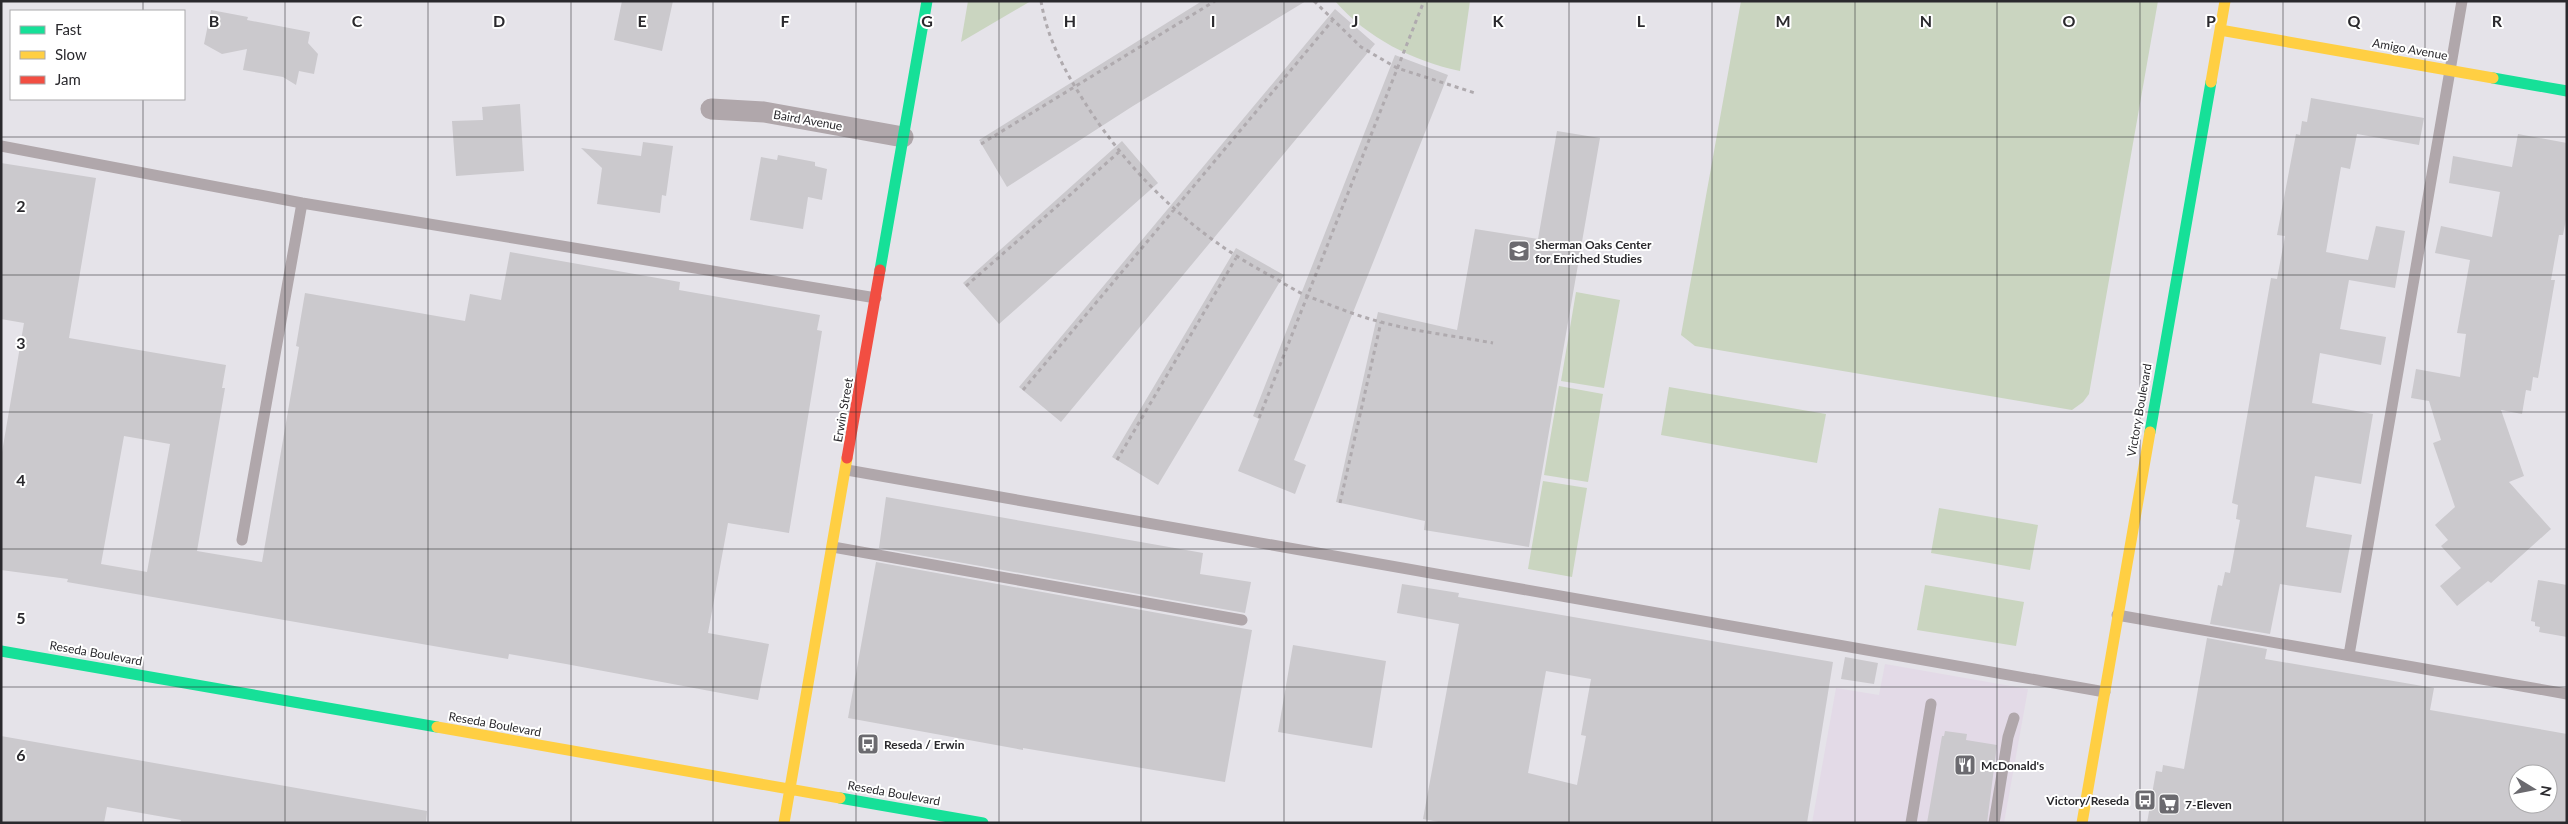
<svg xmlns="http://www.w3.org/2000/svg" width="2568" height="824" font-family="Lato,sans-serif">
	<style>
		.commercial { fill: #e3dae7 }
		.green { fill: #cad5c0 }
		.building { fill: #cbc9cd; fill-rule: evenodd }
		.lines { fill: none; stroke-linecap: round; stroke-linejoin: round }
		.path { stroke: #afaaae; stroke-width: 3; stroke-dasharray: 4 4; stroke-linecap: butt }
		.lane { stroke: #b0a7ab; stroke-width: 11 }
		.street { stroke: #b0a7ab; stroke-width: 21 }
		.fast { stroke: #16e098; stroke-width: 11 }
		.slow { stroke: #ffcf43; stroke-width: 11 }
		.jam { stroke: #f24e42; stroke-width: 11 }
		.grid { fill: none; stroke: #2a292d; stroke-width: 1; stroke-opacity: 0.55 }
		.labels { text-anchor: middle; dominant-baseline: central; stroke-width: 4; stroke-linejoin: round; paint-order: stroke }
		.street-label { font-size: 12px; fill: #2a292d; stroke: #fff }
		.poi-label { font-size: 12px; font-weight: bold; fill: #2a292d; stroke: #fff; text-anchor: start }
		.grid-label { font-size: 16px; text-anchor: middle; font-weight: bold; fill: #2a292d; stroke: #fff; stroke-width: 4; stroke-linejoin: round; paint-order: stroke }
	</style>
	<rect width="100%" height="100%" fill="#e5e3e9"/>
	<!-- commercial -->
	<path class="commercial" d="M1885,664L2028,689L2004,823H1812L1836,688L1879,695Z"/>
	<!-- green -->
	<path class="green" d="M968,1H1031L961,42Z
		M1335,1H1470L1460,71C1413,61 1367,38 1335,1Z
		M1741,1H2158L2089,394L2083,402L2072,410L1695,346L1681,335Z
		M1576,292L1620,300L1604,388L1561,381Z
		M1559,386L1603,394L1588,482L1544,475Z
		M1669,387L1826,414L1817,463L1661,435Z
		M1543,481L1587,488L1572,577L1528,569Z
		M1939,508L2038,525L2030,570L1931,553Z
		M1925,585L2024,602L2016,646L1917,630Z"/>
	<!-- building -->
	<path class="building" d="M622,1H673L662,51L614,40Z
		M1202,1H1306L1133,106L1007,187L979,140Z
		M1335,9L1375,44L1061,422L1019,387Z
		M211,10L248,17L247,20L310,32L308,43L318,54L314,74L299,71L296,85L283,77L243,70L247,49L222,54L204,44Z
		M1395,55L1448,75L1294,460L1306,465L1295,494L1238,471L1259,419L1253,416Z
		M2311,98L2424,118L2419,145L2357,134L2350,169L2341,167L2326,252L2368,260L2376,226L2405,231L2395,288L2349,280L2340,329L2386,337L2381,365L2320,353L2312,403L2373,414L2361,484L2315,476L2306,527L2352,535L2341,593L2280,584L2270,634L2210,624L2218,585L2222,586L2225,572L2230,573L2240,520L2236,519L2238,505L2232,503L2271,278L2277,279L2285,236L2277,235L2296,134L2300,135L2302,121L2307,122Z
		M520,104L524,171L456,176L452,121L483,120L482,107Z
		M1557,131L1600,138L1529,547L1424,530L1425,521L1336,502L1378,312L1457,330L1475,229L1538,239Z
		M2518,134L2567,143V214L2563,235H2559L2551,280H2555L2538,378L2533,377L2531,391L2526,390L2522,414L2501,410L2524,476L2509,482L2551,529L2491,583L2488,581L2457,606L2440,586L2461,568L2441,546L2448,540L2435,525L2455,507L2433,443L2441,440L2429,401L2411,398L2416,369L2460,377L2466,334L2457,333L2470,260L2435,253L2441,226L2492,237L2500,192L2449,183L2453,156L2512,167Z
		M1122,141L1158,183L999,324L963,283Z
		M643,142L673,146L666,196L662,195L660,213L597,204L602,168L581,148L641,156Z
		M778,155L815,162V166L827,169L822,200L808,197L803,229L750,220L761,157L777,160Z
		M1,163L96,178L69,338L226,365L222,388H225L197,551L262,562L299,347L296,346L305,293L465,321L470,294L501,300L510,252L680,282L679,290L820,315L817,330L822,331L789,533L728,523L708,633L769,644L758,700L566,664L509,654L508,659L67,582L68,579L1,570V458L24,323L1,319ZM124,436L170,444L147,572L101,564Z
		M1236,248L1284,275L1158,485L1112,457Z
		M886,497L1203,553L1200,574L1251,582L1245,613L879,548Z
		M876,562L1252,630L1225,782L1023,748V750L848,718Z
		M2538,580L2567,585V637L2539,632L2540,627L2535,626V622L2531,621Z
		M1402,584L1459,593L1458,597L1833,662L1807,823H1444L1423,819L1459,624L1397,613ZM1546,671L1591,679L1581,735L1586,736L1577,785L1528,773Z
		M2207,638L2267,649L2265,659L2434,688L2430,710L2567,734V823H2147L2156,771L2162,772L2163,765L2184,769ZM2518,774H2548V804H2518Z
		M1293,645L1386,661L1372,748L1278,732Z
		M1845,657L1878,663L1874,684L1841,679Z
		M1945,731L1967,734L1966,740L1997,745L1987,823H1927L1942,736H1944Z
		M1,736L427,811L426,823H180L181,820L107,807L104,823H1Z"/>
	<g class="lines">
		<!-- path -->
		<path class="path" d="M1041,1C1047,37 1063,68 1082,98C1129,174 1194,236 1273,277C1285,284 1297,292 1310,297C1333,306 1357,316 1381,322C1417,332 1456,336 1493,343
			M1314,1L1361,47L1397,68L1475,93
			M981,144L1215,1
			M966,286L1119,152
			M1023,390L1332,21
			M1259,418L1424,1
			M1117,460L1236,258
			M1340,503L1381,322"/>
		<!-- lane -->
		<path class="lane" d="M1,146L302,203L876,298
			M847,470L2105,692
			M242,540L302,203
			M833,547L1242,620
			M2117,615L2567,694
			M2349,655L2462,1
			M1911,823L1931,704
			M1994,823L2008,737L2014,718"/>
		<!-- street -->
		<path class="street" d="M711,109L764,112L903,137"/>
		<!-- fast -->
		<path class="fast" d="M2493,78L2567,91
			M880,270L927,1
			M2150,432L2211,82
			M1,651L437,727
			M840,798L983,823"/>
		<!-- slow -->
		<path class="slow" d="M2220,30L2493,78
			M2211,82L2225,1
			M437,727L840,798
			M784,823L847,458
			M2082,823L2150,432"/>
		<!-- jam -->
		<path class="jam" d="M847,458L880,270"/>
	</g>
	<!-- grid -->
	<path class="grid" d="M143,1V11M285,1V823M428,1V823M571,1V823M713,1V823M856,1V823M999,1V823M1141,1V823M1284,1V823M1427,1V823M1569,1V823M1712,1V823M1855,1V823M1997,1V823M2140,1V823M2283,1V823M2425,1V823M143,99V823M1,137H2567M1,275H2567M1,412H2567M1,549H2567M1,687H2567"/>
	<!-- icons -->
	<defs>
		<g id="school-square" transform="scale(1.125)"><rect x="-9" y="-9" width="18" height="18" rx="4" fill="#6b6a6f" stroke="#fff"/><path d="M0-5L7-2L0 1L-7-2ZM-4 1L0 2.5L4 1V4Q0 6-4 4Z" fill="#fff"/></g>
		<g id="bus-square" transform="scale(1.125)"><rect x="-9" y="-9" width="18" height="18" rx="4" fill="#6b6a6f" stroke="#fff"/><path d="M-5-6H5V4H4V6H2V4H-2V6H-4V4H-5ZM-3.5-4V0h7V-4ZM-3.5 1.2v1.5H-2V1.2ZM2 1.2v1.5H3.5V1.2Z" fill="#fff"/></g>
		<g id="restaurant-square" transform="scale(1.125)"><rect x="-9" y="-9" width="18" height="18" rx="4" fill="#6b6a6f" stroke="#fff"/><path d="M-5-6h1v4h1v-4h1v4h1v-4h1v5L-1.5 .5V6h-2V.5L-5-1ZM5-6V6H3V1.5H1.5Q1.5-4 5-6Z" fill="#fff"/></g>
		<g id="supermarket-square" transform="scale(1.125)"><rect x="-9" y="-9" width="18" height="18" rx="4" fill="#6b6a6f" stroke="#fff"/><path d="M-6-5.5h2.5l.6 2H6L4.5 2H-2.5L-4.4-4H-6ZM-1.5 3.2a1.3 1.3 0 1 0 .1 0ZM3 3.2a1.3 1.3 0 1 0 .1 0Z" fill="#fff"/></g>
	</defs>
	<g fill-rule="evenodd">
		<use href="#school-square" x="1519" y="251"/>
		<use href="#bus-square" x="868" y="744"/>
		<use href="#restaurant-square" x="1965" y="765"/>
		<use href="#bus-square" x="2145" y="800"/>
		<use href="#supermarket-square" x="2169" y="804"/>
	</g>
	<g class="labels">
		<!-- street labels -->
		<g class="street-label">
			<text transform="translate(2410 49) rotate(10)">Amigo Avenue</text>
			<text transform="translate(808 120) rotate(10)">Baird Avenue</text>
			<text transform="translate(843 410) rotate(-80)">Erwin Street</text>
			<text transform="translate(2139 410) rotate(-80)">Victory Boulevard</text>
			<text transform="translate(96 653) rotate(10)">Reseda Boulevard</text>
			<text transform="translate(495 724) rotate(10)">Reseda Boulevard</text>
			<text transform="translate(894 793) rotate(10)">Reseda Boulevard</text>
		</g>
		<!-- poi labels -->
		<g class="poi-label">
			<text x="1535" y="244">Sherman Oaks Center<tspan x="1535" dy="14">for Enriched Studies</tspan></text>
			<text x="884" y="744">Reseda / Erwin</text>
			<text x="1981" y="765">McDonald's</text>
			<text x="2129" y="800" text-anchor="end">Victory/Reseda</text>
			<text x="2185" y="804">7-Eleven</text>
		</g>
	</g>
	<g class="grid-label">
		<text x="214" y="27">B</text>
		<text x="357" y="27">C</text>
		<text x="499" y="27">D</text>
		<text x="642" y="27">E</text>
		<text x="785" y="27">F</text>
		<text x="927" y="27">G</text>
		<text x="1070" y="27">H</text>
		<text x="1213" y="27">I</text>
		<text x="1355" y="27">J</text>
		<text x="1498" y="27">K</text>
		<text x="1641" y="27">L</text>
		<text x="1783" y="27">M</text>
		<text x="1926" y="27">N</text>
		<text x="2069" y="27">O</text>
		<text x="2211" y="27">P</text>
		<text x="2354" y="27">Q</text>
		<text x="2497" y="27">R</text>
		<text x="21" y="212">2</text>
		<text x="21" y="349">3</text>
		<text x="21" y="486">4</text>
		<text x="21" y="624">5</text>
		<text x="21" y="761">6</text>
	</g>
	<!-- border -->
	<rect width="2568" height="824" fill="none" stroke="#2a292d" stroke-width="5"/>
	<!-- legend -->
	<rect x="10" y="10" width="175" height="90" fill="#ffffff" stroke="#aaa9ab"/>
	<rect x="20" y="26" width="25" height="8" fill="#16e098" stroke="#aaa9ab"/>
	<text x="55" y="35" font-size="15" fill="#2a292d">Fast</text>
	<rect x="20" y="51" width="25" height="8" fill="#ffcf43" stroke="#aaa9ab"/>
	<text x="55" y="60" font-size="15" fill="#2a292d">Slow</text>
	<rect x="20" y="76" width="25" height="8" fill="#f24e42" stroke="#aaa9ab"/>
	<text x="55" y="85" font-size="15" fill="#2a292d">Jam</text>
	<!-- north arrow -->
	<g transform="translate(2533 789) rotate(100)"><circle r="24" fill="#ffffff" stroke="#aaa9ab"/>
	<path d="M0-4L9 19L0 12L-9 19Z" fill="#6b6a6f"/>
	<text y="-8" font-size="14" font-weight="bold" text-anchor="middle" fill="#2a292d">N</text>
	</g>
</svg>
